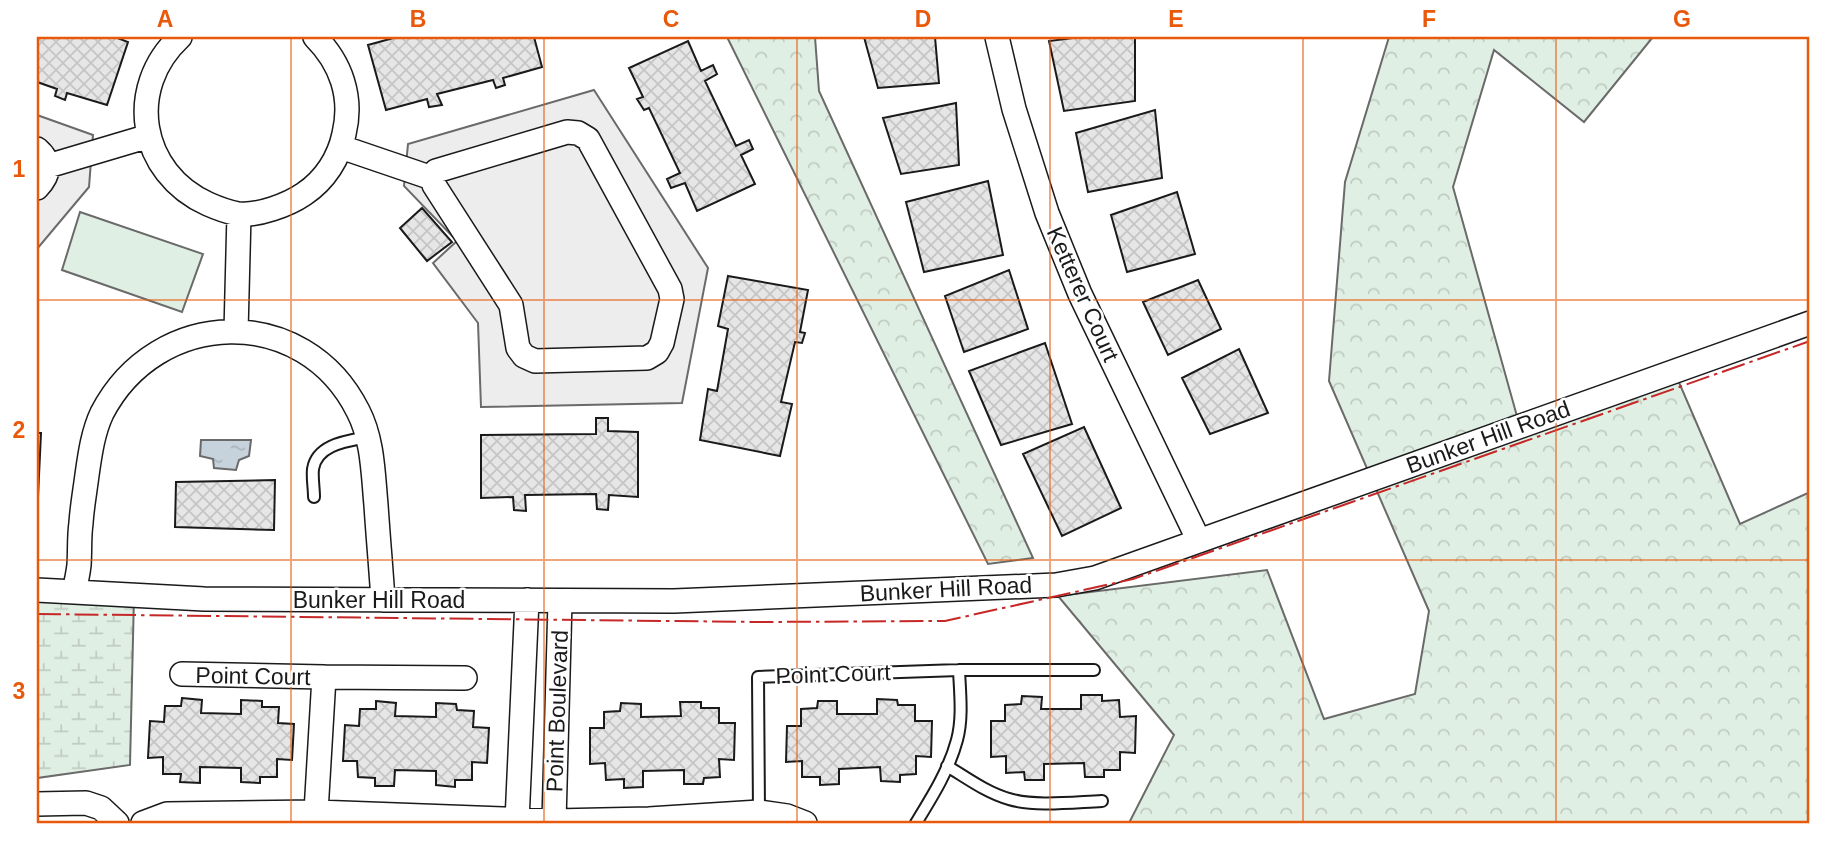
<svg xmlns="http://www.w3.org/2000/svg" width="1847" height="860" font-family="Arial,sans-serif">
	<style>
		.forest { fill: url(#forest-crowns); stroke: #6a6a6a; stroke-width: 2 }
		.wetland { fill: url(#wetland-marsh); stroke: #6a6a6a; stroke-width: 2 }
		.garden { fill: #e0efe3; stroke: #6a6a6a; stroke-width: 2 }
		.parking { fill: #ededed; stroke: #6a6a6a; stroke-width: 2 }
		.water { fill: url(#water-ripples); stroke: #6a6a6a; stroke-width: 2 }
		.building { fill: url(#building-cross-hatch); stroke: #1a1a1a; stroke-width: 2 }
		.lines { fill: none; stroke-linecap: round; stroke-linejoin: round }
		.lane-casing { stroke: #1a1a1a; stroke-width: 14 }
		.street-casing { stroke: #1a1a1a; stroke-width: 26 }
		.lane { stroke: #fff; stroke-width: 10 }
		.street { stroke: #fff; stroke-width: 23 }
		.power { stroke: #c62828; stroke-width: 2; stroke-dasharray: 24 5 3.5 5; stroke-linecap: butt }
		.grid { fill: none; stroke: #e8590c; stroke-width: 2; stroke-opacity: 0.55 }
		.labels { text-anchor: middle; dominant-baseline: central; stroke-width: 5; stroke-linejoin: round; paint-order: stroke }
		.street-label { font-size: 23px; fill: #1a1a1a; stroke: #fff }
		.neatline { fill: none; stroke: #e8590c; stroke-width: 2.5 }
		.grid-label { font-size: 23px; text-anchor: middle; font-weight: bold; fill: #e8590c }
	</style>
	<defs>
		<pattern id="forest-crowns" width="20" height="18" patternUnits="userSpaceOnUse" patternTransform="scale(1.75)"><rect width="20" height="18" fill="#e0efe3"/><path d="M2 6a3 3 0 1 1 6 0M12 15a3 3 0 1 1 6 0" fill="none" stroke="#c0ccc2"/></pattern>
		<pattern id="wetland-marsh" width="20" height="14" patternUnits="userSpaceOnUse" patternTransform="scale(1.75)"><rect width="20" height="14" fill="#e0efe3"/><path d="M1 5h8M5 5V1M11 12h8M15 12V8" fill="none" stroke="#c0ccc2"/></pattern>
		<pattern id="water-ripples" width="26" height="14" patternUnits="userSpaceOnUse" patternTransform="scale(1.75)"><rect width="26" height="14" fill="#c6d2dc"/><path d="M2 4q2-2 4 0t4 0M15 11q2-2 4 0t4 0" fill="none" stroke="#aab4bc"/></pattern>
		<pattern id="building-cross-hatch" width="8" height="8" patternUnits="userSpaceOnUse" patternTransform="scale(1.75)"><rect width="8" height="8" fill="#e6e6e6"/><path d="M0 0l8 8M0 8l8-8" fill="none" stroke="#c5c5c5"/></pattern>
	</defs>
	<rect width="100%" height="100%" fill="#fff"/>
	<!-- forest -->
	<path class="forest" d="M727,37H815L819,91L1033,558L988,564Z
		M1389,37H1653L1584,122L1494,50L1453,187L1520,427L1672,366L1740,524L1810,492V823H1129L1174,735L1058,596L1267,570L1324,719L1415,694L1429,611L1329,381L1345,182Z"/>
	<!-- wetland -->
	<path class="wetland" d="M37,593L134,596L130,765L37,778Z"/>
	<!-- garden -->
	<path class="garden" d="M80,212L203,254L182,312L62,270Z"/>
	<!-- parking -->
	<path class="parking" d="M594,90L708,268L682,403L481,407L478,323L433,263L457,241L404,186L408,144Z
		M37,115L93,135L89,187L37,249Z"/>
	<!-- water -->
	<path class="water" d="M201,440H251L249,456L239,460L236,470L214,468L213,459L200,456Z"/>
	<!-- building -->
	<path class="building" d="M37,37H115L128,42L107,105L67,93L65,100L55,96L57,89L37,82Z
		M397,37H534L542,67L503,78L505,85L496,88L493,80L437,94L442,105L429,107L427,99L386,110L368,45Z
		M864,37H935L939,83L878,88Z
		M1081,37H1135V101L1064,111L1049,41Z
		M688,41L701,71L713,65L717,74L705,81L736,146L749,140L753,149L741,155L755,184L697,211L685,183L671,188L667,179L680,173L649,108L644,110L637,99L643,97L629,68Z
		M956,103L959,165L901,174L883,118Z
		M1155,110L1162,178L1088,192L1076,133Z
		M988,181L1003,255L924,272L906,202Z
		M1177,192L1195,254L1127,272L1111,215Z
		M422,208L452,242L427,261L400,228Z
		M1009,270L1028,329L964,352L945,296Z
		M728,276L808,290L800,332L805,333L802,343L795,342L781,402L792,404L780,456L700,440L708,389L717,391L728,329L718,326Z
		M1198,280L1221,329L1168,355L1143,302Z
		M1045,343L1072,424L1001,445L969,371Z
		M1239,349L1268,413L1210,434L1182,378Z
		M596,418H608V431L638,432V497L609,495L608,510L597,509L596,494L525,495L526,511L514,510L513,497L481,498V435L596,434Z
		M1084,427L1121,508L1062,536L1023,454Z
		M37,433H41L38,497L37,496Z
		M275,480L274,530L175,527L176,482Z
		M1081,695H1102V701L1119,700L1120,717L1136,716L1135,753L1120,752V770H1104V777H1085L1084,763L1044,764V780H1025L1024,772L1006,773V756L991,757V721H1005V705L1021,704L1022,696L1042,697L1041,709H1081Z
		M182,698L202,700L201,713L241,714V700L262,701V707H279L278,723L294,724L292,760L277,759V777H260V783L241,782V768L200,767V783L180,782L181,774H163V757L148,758L150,721L164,722L165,706H181Z
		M877,699L897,700L898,705H915V721H932L931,757L916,756V774L900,775V782L881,781L880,767L839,769V784L820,785V777H802V761L786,762L787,726H801V709L817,708L818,701H837V714H877Z
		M376,701L396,703L395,716L436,717V703L456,704L457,710L474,711L473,727L489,728L487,763L472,762V780H455V787L436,785V771L395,770L394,786H375V778L358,777L357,761H343L345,725L359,726L360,709H376Z
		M680,702H701V708H719V723H735L734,760L719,759L720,777L704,778L703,784H684V770L643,771V787L624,788V779L606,780L605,763L590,764V728H604V712L620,711L621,703L641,704V717L681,716Z"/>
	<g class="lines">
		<!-- lane casing -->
		<g class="lane-casing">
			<path id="lane" d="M314,497C314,488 312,478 313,469C317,444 348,441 368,437
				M947,766C967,778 987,793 1009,799C1035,807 1075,802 1102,801
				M759,812L758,677L959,670H1094
				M916,823C932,797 949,770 957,740C963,718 960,693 959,670"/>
		</g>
		<!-- street casing -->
		<g class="street-casing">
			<path id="street" d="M180,37C125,88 139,173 208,204C217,208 228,212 238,214C258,216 288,205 304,194C325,180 339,158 344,134C353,97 341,63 315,37
				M997,37L1014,109L1047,213L1080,294L1199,541
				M567,132L578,133L588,139L670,289L672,299L662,343L657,352L647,358L535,361L524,356L518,348L511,305L434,185L432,178L436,171Z
				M341,147L432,178
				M37,149C52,162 50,174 37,188
				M48,166L149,136
				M236,332L239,214
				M37,590L204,599L674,601L1056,585L1095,578L1810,323
				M74,591C76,583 78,574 79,565C80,551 79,537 81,523C82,507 85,491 87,475C90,454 93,432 102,413C157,307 304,303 358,411C373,440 373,473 376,505C378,536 381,568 383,600
				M182,674L324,677
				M37,804L86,803L101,808L117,823
				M316,812L324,677L465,678
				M517,821L527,600
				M554,821L560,601
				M143,823L167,814L316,812L554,821L649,819L759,812L787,816L805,823"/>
		</g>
		<!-- lane -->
		<use href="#lane" class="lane"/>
		<!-- street -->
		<use href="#street" class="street"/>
		<!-- power -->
		<path class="power" d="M37,614L760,622L945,621L1133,579L1810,341"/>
	</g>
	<!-- grid -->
	<path class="grid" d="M291,37V823M544,37V823M797,37V823M1050,37V823M1303,37V823M1556,37V823M37,300H1810M37,560H1810"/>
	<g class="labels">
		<!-- street labels -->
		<g class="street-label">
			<text transform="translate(1083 294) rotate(66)">Ketterer Court</text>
			<text transform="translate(1488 437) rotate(-20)">Bunker Hill Road</text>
			<text transform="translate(946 589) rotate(-3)">Bunker Hill Road</text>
			<text x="379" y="600">Bunker Hill Road</text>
			<text transform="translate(833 674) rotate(-2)">Point Court</text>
			<text transform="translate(253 676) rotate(1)">Point Court</text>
			<text transform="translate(557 711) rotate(-88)">Point Boulevard</text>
		</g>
	</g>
	<!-- border -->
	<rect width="1847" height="860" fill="none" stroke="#ffffff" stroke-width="77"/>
	<rect x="38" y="38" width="1770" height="784" class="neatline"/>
	<g class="grid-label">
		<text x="165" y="27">A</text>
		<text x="418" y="27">B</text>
		<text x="671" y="27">C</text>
		<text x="923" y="27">D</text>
		<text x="1176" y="27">E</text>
		<text x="1429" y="27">F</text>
		<text x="1682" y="27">G</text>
		<text x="19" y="177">1</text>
		<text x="19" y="438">2</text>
		<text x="19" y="699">3</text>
	</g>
</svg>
